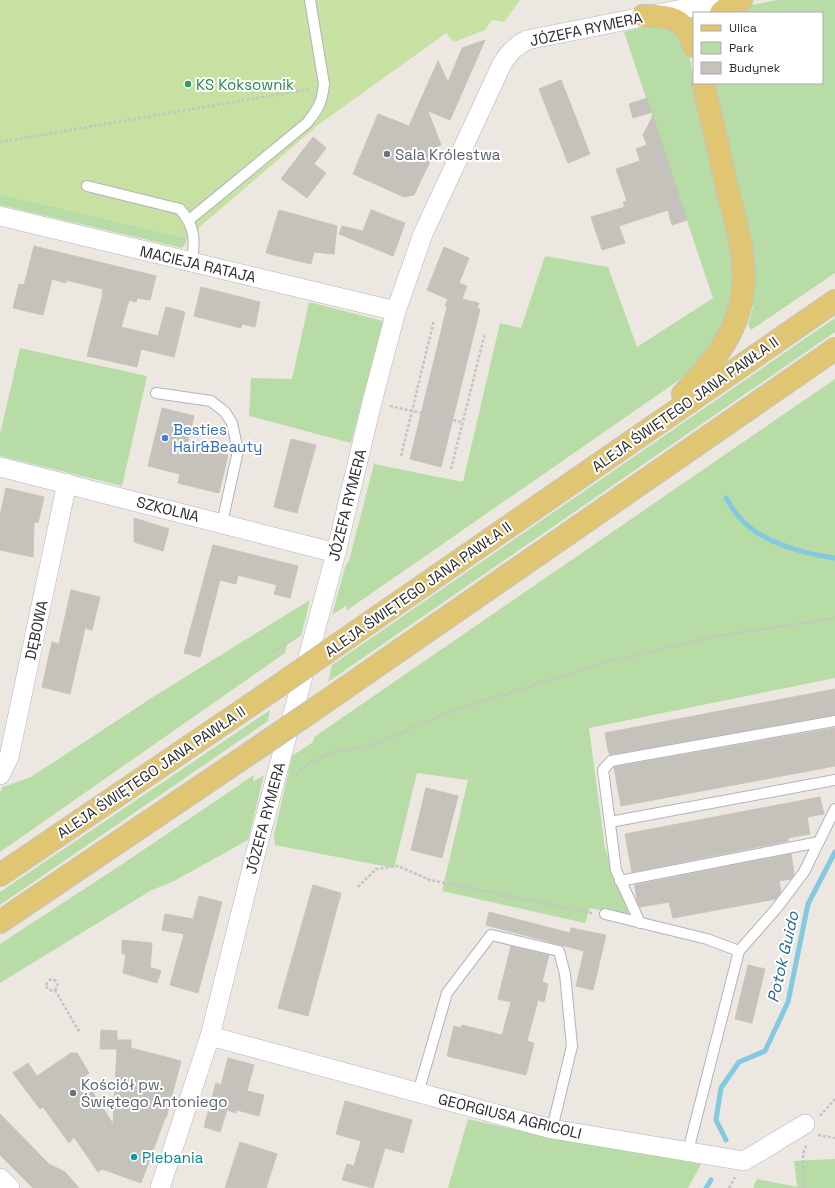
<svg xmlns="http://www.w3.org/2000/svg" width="835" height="1188" font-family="'Space Grotesk',sans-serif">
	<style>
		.green { fill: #b8dca5 }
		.pitch { fill: #c7e1a2 }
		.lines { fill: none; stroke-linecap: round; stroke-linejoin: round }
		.stream { stroke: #82c9e1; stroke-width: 5 }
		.building { fill: #c5c2bc; stroke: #c8c3bb }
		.service-casing { stroke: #b2b3bb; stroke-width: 12 }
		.minor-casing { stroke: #b2b3bb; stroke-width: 20 }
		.primary-casing { stroke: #c4c4c4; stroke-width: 24 }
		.path { stroke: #c4c4c4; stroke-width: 2.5; stroke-dasharray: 3 2; stroke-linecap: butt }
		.service { stroke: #fff; stroke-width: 10 }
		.minor { stroke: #fff; stroke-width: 19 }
		.primary { stroke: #e0c572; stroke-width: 22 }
		.primary-bridge-casing { stroke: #c4c4c4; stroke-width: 24; stroke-linecap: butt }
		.primary-bridge { stroke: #e0c572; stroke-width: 22 }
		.leisure-dot { fill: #2e9e5b; stroke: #fff; stroke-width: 1.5 }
		.worship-dot { fill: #6b7280; stroke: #fff; stroke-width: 1.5 }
		.shop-dot { fill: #3f7fe0; stroke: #fff; stroke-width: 1.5 }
		.culture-dot { fill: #0f9aa8; stroke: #fff; stroke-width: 1.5 }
		.labels { text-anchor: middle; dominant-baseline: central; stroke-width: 4; stroke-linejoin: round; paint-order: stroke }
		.street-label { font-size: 15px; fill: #2d2d2d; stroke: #fff }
		.leisure-label { font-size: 15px; fill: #27864d; stroke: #fff; text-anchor: start }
		.worship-label { font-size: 15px; fill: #5b616d; stroke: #fff; text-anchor: start }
		.shop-label { font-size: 15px; fill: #366cbe; stroke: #fff; text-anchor: start }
		.culture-label { font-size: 15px; fill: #0d838f; stroke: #fff; text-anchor: start }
		.water-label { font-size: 16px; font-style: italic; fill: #1f6a8f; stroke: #fff }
	</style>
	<rect width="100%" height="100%" fill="#ece7e1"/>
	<!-- green -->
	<path class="green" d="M778,0H835V273L751,330L748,325L754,304L745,313L708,83H822V13H731L747,6Z
		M655,24L670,25L688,48L694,83L735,256L728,324L693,370L682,378L346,611L347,605L332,615L346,564L349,561L374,464L463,482L500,323L521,328L545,256L608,267L637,347L713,298L624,32Z
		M0,194L187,238L186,243L182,248L0,205Z
		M309,302L383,321L351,443L249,416L251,378L292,379Z
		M835,318V332L328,682L332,665Z
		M20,348L147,376L122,486L0,456V434Z
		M835,379V678L589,728L605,848L630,917L590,908L585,923L442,891L468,780L417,773L394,868L275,845L274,835L292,756L313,742L314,737Z
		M310,600L301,636L287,645L285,653L0,852V792L3,787L31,777L153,697Z
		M270,710L268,721L0,905V892Z
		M254,775L253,782L264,775L248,840L174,881L150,891L0,983V944L121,865Z
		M468,1119L556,1139L701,1164L688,1188H448Z
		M835,1159V1188H753L757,1179L797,1187L794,1161Z"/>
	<!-- pitch -->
	<path class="pitch" d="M0,0H520L504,22L492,20L485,30L454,42L446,33L318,125L187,238L0,194Z"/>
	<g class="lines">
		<!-- stream -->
		<path class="stream" d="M726,498C730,504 734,512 740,518C760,542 805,554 835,558
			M726,1140L716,1120L721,1088L739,1062L765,1051L788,1002L808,904L835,852
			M706,1188L711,1180"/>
	</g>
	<!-- building -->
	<path class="building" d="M485,40L450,120L428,111L441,145L437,147L414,195L404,197L353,174L378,114L409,126L438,61L448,82L462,48Z
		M561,80L590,154L568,163L539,89Z
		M647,98L652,112L633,118L629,104Z
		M653,116L687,220L672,225L668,210L619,226L625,243L602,250L591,217L625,207L623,202L627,201L616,169L640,161L636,149L647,145L643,135Z
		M313,137L326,148L314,164L326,173L307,198L281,179Z
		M279,210L337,226L334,254L314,252L311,264L266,253Z
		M371,210L405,223L393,256L339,234L342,226L363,231Z
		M34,246L156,276L150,300L137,298L136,302L129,300L121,327L158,336L166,307L185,312L174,357L141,349L137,367L87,356L103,294H102L103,289L66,280V283L52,279L43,315L13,308L19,284L24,285Z
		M444,247L469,258L459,283L467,286L462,299L479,303L477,308L480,309L441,467L410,459L447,307L445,306L448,299L427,290Z
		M201,287L260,302L255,327L242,324L241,328L194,316Z
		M162,408L194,416L187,445L228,455L219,493L178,483L180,474L148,466Z
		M291,439L316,445L297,513L274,507Z
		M6,488L44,497L38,523L34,522L33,557L0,550V516Z
		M134,518L169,529L163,551L134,542Z
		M213,545L298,566L290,598L274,594L277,585L238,575L236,584L220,580L200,657L184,653Z
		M71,590L100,597L92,630L85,628L70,694L42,687L52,642L59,644Z
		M835,689V715L610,755L608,750L605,733Z
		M835,728V766L621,806L614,767Z
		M426,788L458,796L442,858L411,850Z
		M820,797L824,814L807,817L810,834L788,838V841L632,872L625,834Z
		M791,854L794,874L791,879L779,881L781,892L776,899L673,918L669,902L640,907L637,902L635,885Z
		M313,885L341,893L308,1016L278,1008Z
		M199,896L222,902L198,993L170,985L184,934L162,930L165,914L193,919Z
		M489,912L570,933L571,928L606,935L593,990L576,986L584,951L486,925Z
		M122,940L152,943L150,967L161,971L157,983L123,973L126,954H122Z
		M511,946L549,955L542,982L548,984L544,1002L538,1000L527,1041L534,1043L526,1075L447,1056L454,1026L461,1028L462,1025L502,1035L511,1002L498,999Z
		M748,965L765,969L752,1023L735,1019Z
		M101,1030L117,1031V1043V1040H131V1048L181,1061L166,1118H165L141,1183L102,1169L98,1172L74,1137L69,1143L43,1107L40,1109L13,1073L28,1063L37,1076L71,1053H77L89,1073L83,1077L113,1124L117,1049H100Z
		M228,1058L254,1065L247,1091L264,1095L259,1116L237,1110L236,1113L227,1110L220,1132L204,1127L216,1083L221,1085Z
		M345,1101L412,1120L403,1153L385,1148L373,1188L342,1180L347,1164L354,1166L361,1141L336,1134Z
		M0,1114L49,1164L65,1172L79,1188H33L0,1155Z
		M240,1142L277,1154L266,1188H225Z"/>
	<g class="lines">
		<!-- service casing -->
		<g class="service-casing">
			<path id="service" d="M87,186L180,209C195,227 196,240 191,263
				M189,220L307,123C319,108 322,102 324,84L310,0
				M156,393L211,401L225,412L232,423L238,451L222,523
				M610,822L835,780
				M620,881L819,842
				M605,914L707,939L739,951L688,1151
				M640,923L616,870L603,770L611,761L835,721
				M739,951L776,909L804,872L835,809
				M418,1093L447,993L491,935L559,951L565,974L572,1046L552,1129"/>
		</g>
		<!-- minor casing -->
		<g class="minor-casing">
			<path id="minor" d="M0,216L396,311
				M0,467L336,553
				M0,775L9,757L67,483
				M210,1036L552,1129L744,1161L805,1124
				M0,1178L10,1188
				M160,1188L210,1036L257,848L336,553L372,402L396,311L423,234L502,64C509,53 515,46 527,40L728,0"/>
		</g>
		<!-- primary casing -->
		<g class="primary-casing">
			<path id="primary" d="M721,13L729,6L741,0
				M643,16C669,15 685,18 694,46
				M683,394C705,371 726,348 737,317C753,273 737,227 726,184C719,150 711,117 703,83
				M337,645L835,301
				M322,704L835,349
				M0,875L277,687
				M0,922L262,745"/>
		</g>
		<!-- path -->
		<path class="path" d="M0,142L310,89
			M390,406L462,422
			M401,456L434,320
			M451,469L485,333
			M272,653L290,640
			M296,775L307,765L335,751H345L374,744L447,713L602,663L712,637L835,618
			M358,887L376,869L398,866L430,880L592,913
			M46.5 985a5.5 5.5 0 1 1 11 0a5.5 5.5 0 1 1-11 0Z
			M55,990L80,1033
			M820,1116L835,1099
			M818,1135L835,1138
			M729,1188L735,1177
			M804,1188L803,1154L806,1146"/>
		<!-- service -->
		<use href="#service" class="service"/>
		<!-- minor -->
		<use href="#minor" class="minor"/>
		<!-- primary -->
		<use href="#primary" class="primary"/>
		<!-- primary-bridge casing -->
		<g class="primary-bridge-casing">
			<path id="primary-bridge" d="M277,687L337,645
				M262,745L322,704"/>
		</g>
		<!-- primary-bridge -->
		<use href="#primary-bridge" class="primary-bridge"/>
	</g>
	<!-- markers -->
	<circle class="leisure-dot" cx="188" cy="84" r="4"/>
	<g class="worship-dot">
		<circle cx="387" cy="154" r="4"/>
		<circle cx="73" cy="1093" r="4"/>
	</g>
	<circle class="shop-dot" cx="165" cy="438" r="4"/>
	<circle class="culture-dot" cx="134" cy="1157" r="4"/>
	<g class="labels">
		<!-- street labels -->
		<g class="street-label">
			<text transform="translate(586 29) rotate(-12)">JÓZEFA RYMERA</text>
			<text transform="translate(198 264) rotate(13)">MACIEJA RATAJA</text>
			<text transform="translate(685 404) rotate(-35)">ALEJA ŚWIĘTEGO JANA PAWŁA II</text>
			<text transform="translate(347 505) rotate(-76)">JÓZEFA RYMERA</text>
			<text transform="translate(168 509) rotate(14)">SZKOLNA</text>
			<text transform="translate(418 589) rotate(-35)">ALEJA ŚWIĘTEGO JANA PAWŁA II</text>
			<text transform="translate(36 630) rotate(-78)">DĘBOWA</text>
			<text transform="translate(151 772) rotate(-34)">ALEJA ŚWIĘTEGO JANA PAWŁA II</text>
			<text transform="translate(265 818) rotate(-75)">JÓZEFA RYMERA</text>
			<text transform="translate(510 1116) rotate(14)">GEORGIUSA AGRICOLI</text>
		</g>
		<!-- leisure labels -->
		<g class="leisure-label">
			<text x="196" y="84">KS Koksownik</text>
		</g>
		<!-- worship labels -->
		<g class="worship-label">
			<text x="395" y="154">Sala Królestwa</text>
			<text x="81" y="1084">Kościół pw.<tspan x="81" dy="17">Świętego Antoniego</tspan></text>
		</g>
		<!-- shop labels -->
		<g class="shop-label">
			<text x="173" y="429">Besties<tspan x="173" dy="17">Hair&amp;Beauty</tspan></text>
		</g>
		<!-- culture labels -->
		<g class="culture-label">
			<text x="142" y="1157">Plebania</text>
		</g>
		<!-- water labels -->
		<g class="water-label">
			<text transform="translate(783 957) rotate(-77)">Potok Guido</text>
		</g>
	</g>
	<!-- legend -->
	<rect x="693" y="12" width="130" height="72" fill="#ffffff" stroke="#ababab"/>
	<rect x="701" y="25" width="20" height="6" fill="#e0c572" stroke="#ababab"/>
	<text x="729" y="32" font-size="12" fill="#2d2d2d">Ulica</text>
	<rect x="701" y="42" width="20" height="12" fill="#b8dca5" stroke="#ababab"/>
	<text x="729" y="52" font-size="12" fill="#2d2d2d">Park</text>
	<rect x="701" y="62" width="20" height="12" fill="#c5c2bc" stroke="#ababab"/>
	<text x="729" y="72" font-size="12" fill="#2d2d2d">Budynek</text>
</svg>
